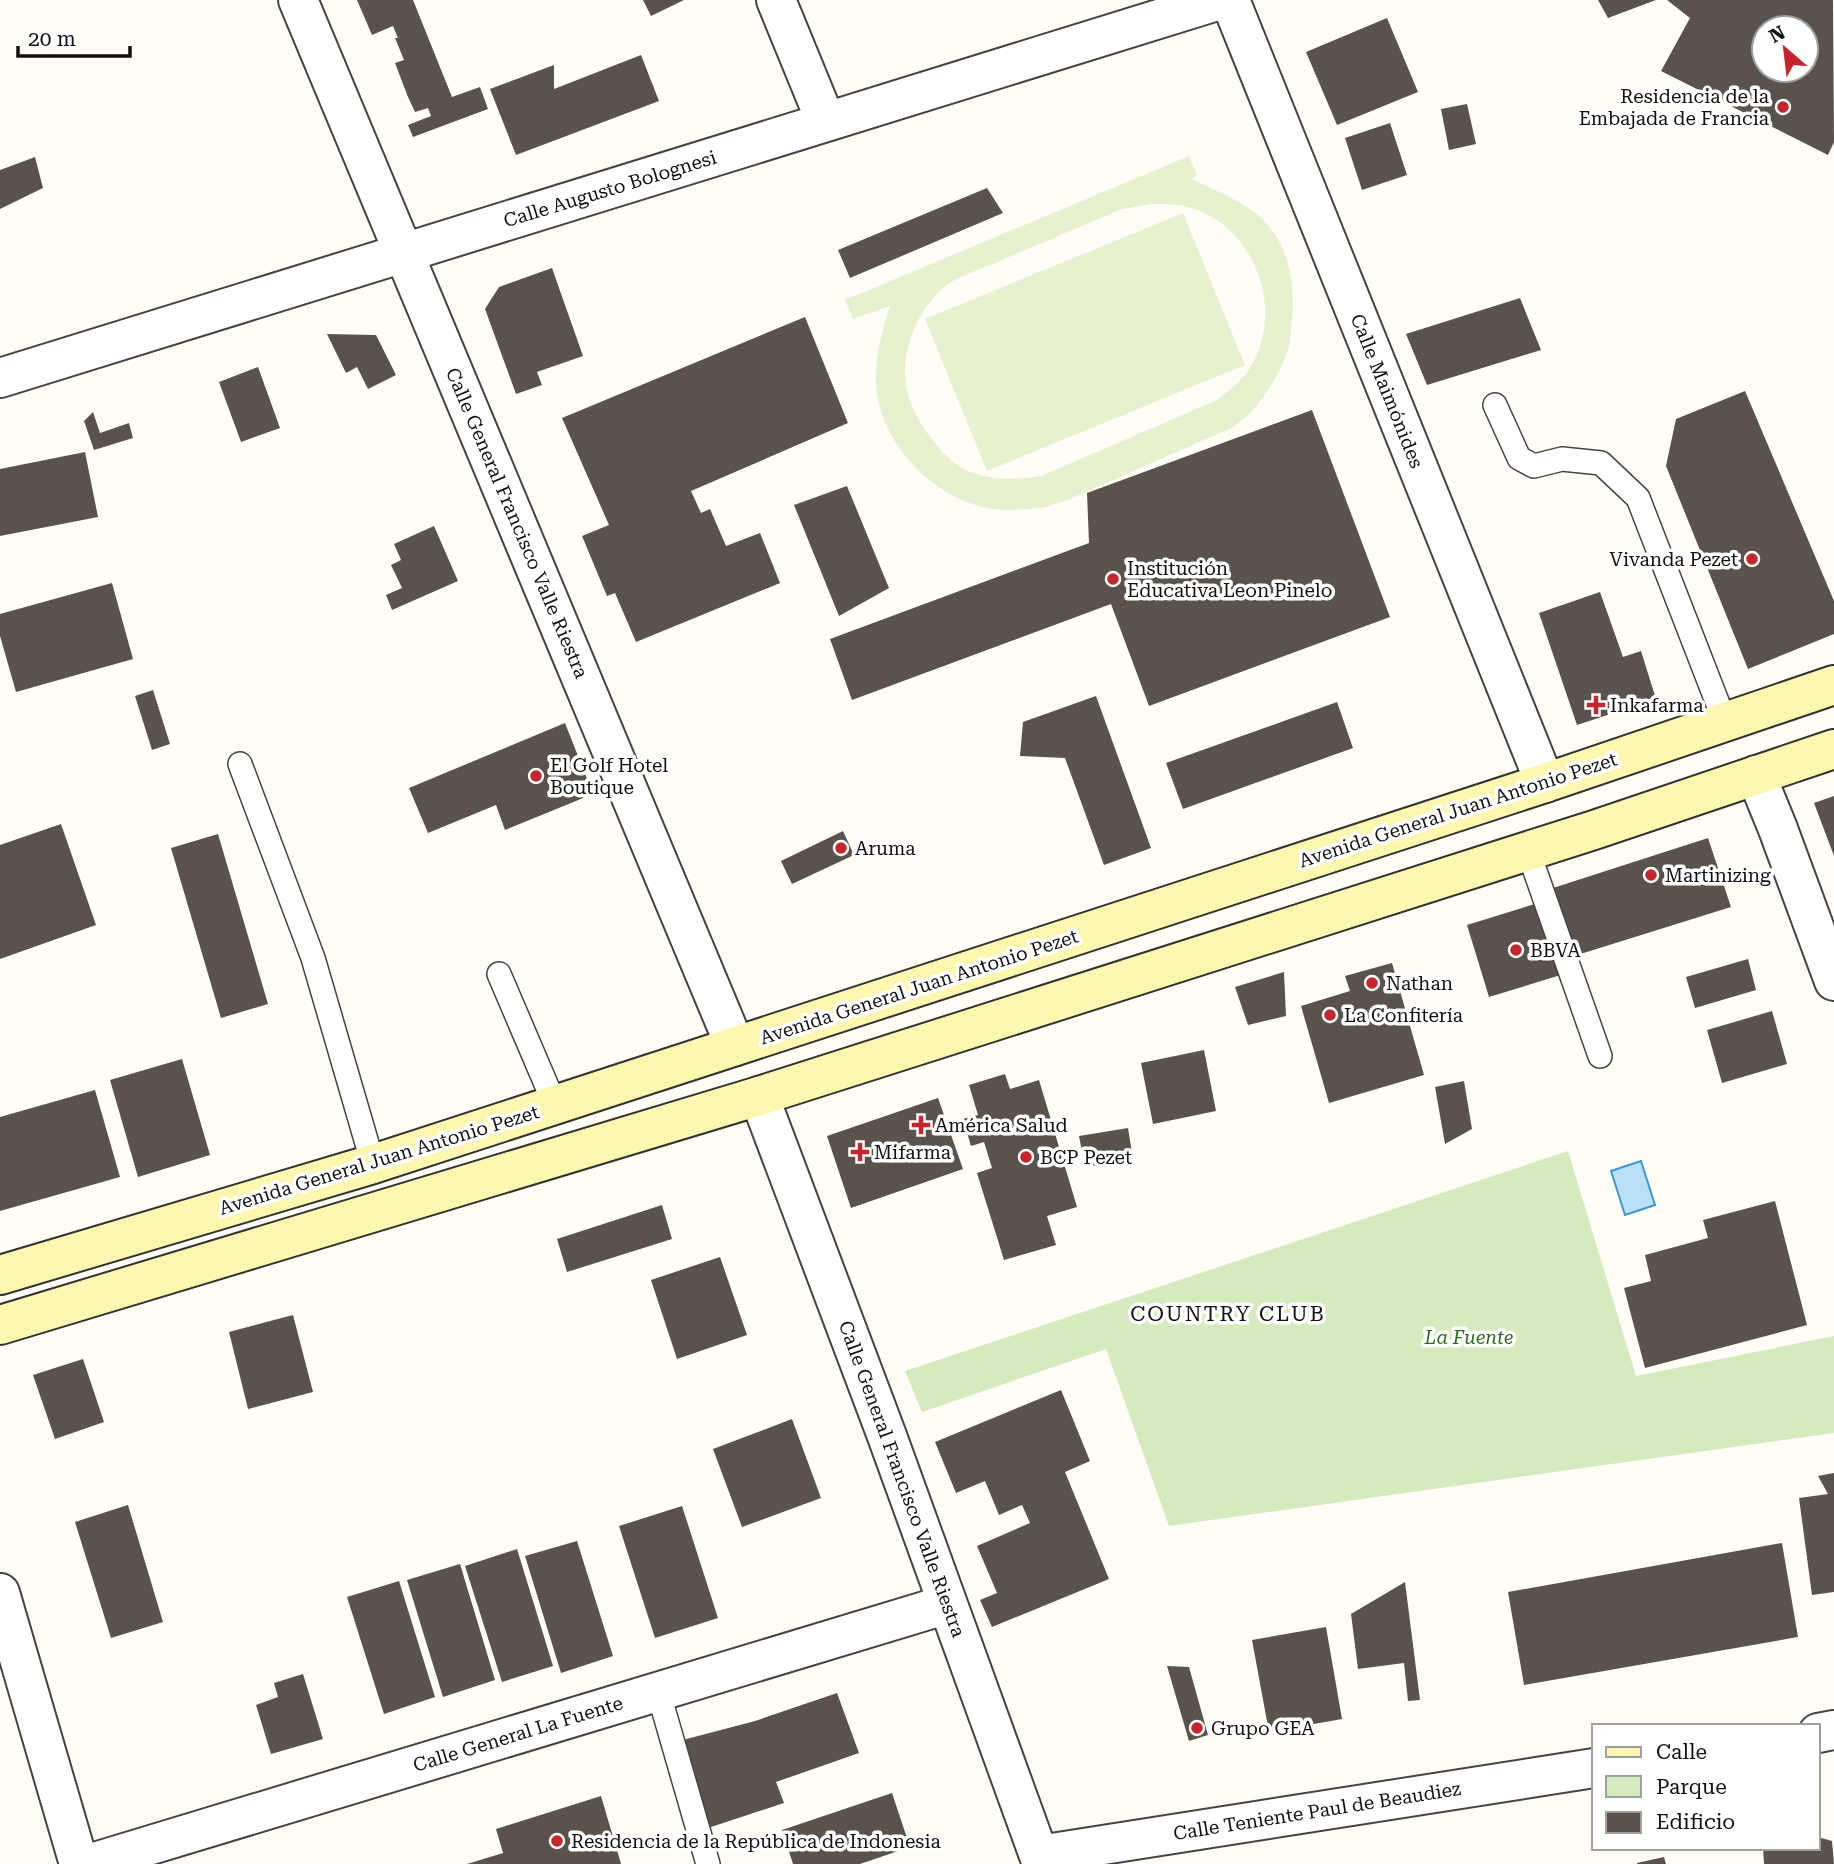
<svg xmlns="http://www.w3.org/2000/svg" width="1834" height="1864" font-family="'Roboto Serif',serif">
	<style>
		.green { fill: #d5ebbd }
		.pitch { fill: #e6f2cf; fill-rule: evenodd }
		.water { fill: #b9e0f7; stroke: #3f96cf; stroke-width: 2 }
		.building { fill: #5a524d; fill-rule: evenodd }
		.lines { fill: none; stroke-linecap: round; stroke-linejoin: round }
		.lane-casing { stroke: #444; stroke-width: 26 }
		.street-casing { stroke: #444; stroke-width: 42 }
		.secondary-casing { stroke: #333; stroke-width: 42 }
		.lane { stroke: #fff; stroke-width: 23 }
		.street { stroke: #fff; stroke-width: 38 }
		.secondary { stroke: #fff6b0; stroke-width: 38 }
		.poi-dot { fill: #c4262e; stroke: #fff; stroke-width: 2.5 }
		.labels { text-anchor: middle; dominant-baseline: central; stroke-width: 7; stroke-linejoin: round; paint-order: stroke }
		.poi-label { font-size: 19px; fill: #111; stroke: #fff; text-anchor: start }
		.street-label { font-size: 19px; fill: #111; stroke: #fff }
		.park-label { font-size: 19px; font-style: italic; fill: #2f6b1f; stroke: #fff }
		.neighbourhood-label { font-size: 21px; letter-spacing: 2px; fill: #111; stroke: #fff }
	</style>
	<rect width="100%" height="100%" fill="#fffdf5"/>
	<!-- green -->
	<path class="green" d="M1568,1151L1636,1376L1834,1336V1433L1169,1526L1106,1349L922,1412L905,1371Z"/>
	<!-- pitch -->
	<path class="pitch" d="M1189,156L1197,175L1192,179C1214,190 1238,199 1258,215C1291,243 1297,289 1291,329C1290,336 1290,344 1288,350C1281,371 1269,390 1256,407C1250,415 1240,421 1232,428C1189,446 1147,465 1104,484C1084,492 1061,505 1039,508C1025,510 1000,511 986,508C934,496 889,451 878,400C871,369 881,335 890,306L853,319L845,300ZM1152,204C1168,204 1184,204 1200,211C1259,236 1285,316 1248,371C1240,383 1228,391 1217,400L1041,476C1015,480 993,481 968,471C956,466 944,454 936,444C902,404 895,364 920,317C926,306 936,293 947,285C959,276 981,269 995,263C1037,245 1080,227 1122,209Z
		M1183,213L1245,365L987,471L925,319Z"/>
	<!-- water -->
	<path class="water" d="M1641,1161L1655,1205L1625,1215L1611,1171Z"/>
	<!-- building -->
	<path class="building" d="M357,0H413L452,97L480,87L488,109L413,137L408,125L431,116L428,108L415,112L408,97L395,63L404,60L395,38H398L393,26L372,35Z
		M643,0H684L651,16Z
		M1598,0H1656L1608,18Z
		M1667,0H1833L1834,142L1828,155L1661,71L1690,18ZM1764,28H1806V70H1764Z
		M1387,18L1418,92L1337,125L1306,52Z
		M641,55L659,101L516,155L490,89L554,65V89Z
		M1467,104L1476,144L1449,150L1441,109Z
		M1390,123L1407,175L1362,190L1345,138Z
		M35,157L43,188L0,209V170Z
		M987,188L1003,213L850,278L838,250Z
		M552,268L583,356L537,372L542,385L516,394L485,309L499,287Z
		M1520,298L1541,350L1427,385L1406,334Z
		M805,317L848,423L691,491L701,513L710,509L726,546L760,533L780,583L636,642L615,593L607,596L582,536L609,525L562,418Z
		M327,334L376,335L396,375L368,389L357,367L346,373Z
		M258,367L280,428L241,442L219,382Z
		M1745,391L1834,601V634L1748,669L1666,466L1676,419Z
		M1312,410L1390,617L1149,706L1111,604L852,700L830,639L1089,543L1087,493Z
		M93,412L100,433L129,423L133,438L94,450L84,421Z
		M85,452L98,517L0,536V469Z
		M847,486L889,588L839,616L794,505Z
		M434,526L458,581L392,610L386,595L402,588L391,565L401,560L394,544Z
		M112,583L133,659L16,692L0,636V614Z
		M1600,592L1623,657L1641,651L1656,699L1577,725L1539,613Z
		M153,690L170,744L152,750L135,696Z
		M1096,696L1151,848L1104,865L1065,758L1020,756L1023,722Z
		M1337,702L1353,748L1183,809L1166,763Z
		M565,723L593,794L505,830L496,805L428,833L409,788Z
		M1834,796V856L1814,803Z
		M61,824L96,925L0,959V845Z
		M843,831L854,855L792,884L781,861Z
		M218,834L268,1004L221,1018L171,848Z
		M1708,838L1731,907L1574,956L1553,888Z
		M1541,902L1564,974L1489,997L1467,925Z
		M1748,959L1756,990L1695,1008L1686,977Z
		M1392,963L1424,1075L1329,1103L1301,1006L1350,991L1345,976Z
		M1284,972L1286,1016L1248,1025L1235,987Z
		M1772,1011L1787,1064L1722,1083L1707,1030Z
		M1204,1050L1216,1111L1153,1124L1141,1063Z
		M182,1059L210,1155L138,1177L110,1080Z
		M1005,1074L1010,1089L1039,1080L1077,1207L1047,1216L1056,1245L1004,1260L977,1173L992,1168L984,1142L971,1146L963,1119L978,1115L969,1085Z
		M1464,1081L1472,1129L1445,1144L1435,1087Z
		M95,1090L120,1177L0,1211V1117Z
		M938,1098L963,1169L851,1208L827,1136Z
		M1128,1128L1133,1159L1085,1167L1079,1136Z
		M1775,1201L1807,1325L1645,1368L1624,1288L1651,1281L1645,1255L1708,1238L1703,1220Z
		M662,1205L672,1239L567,1272L557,1239Z
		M720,1257L747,1335L677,1359L651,1280Z
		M293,1315L313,1392L248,1409L229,1332Z
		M83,1359L104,1422L55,1439L33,1375Z
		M1061,1390L1090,1461L1065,1472L1109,1579L992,1627L980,1600L997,1593L977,1546L1030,1523L1022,1505L999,1515L985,1481L956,1493L935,1442Z
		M792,1419L821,1498L742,1527L713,1449Z
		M1834,1473V1592L1812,1595L1799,1498L1828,1494L1818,1476Z
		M128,1505L163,1622L111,1638L75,1522Z
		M682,1506L718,1618L655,1638L619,1526Z
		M577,1541L613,1656L561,1673L525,1556Z
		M1782,1543L1798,1637L1524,1685L1508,1592Z
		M517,1549L553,1666L502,1682L465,1566Z
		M460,1564L495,1680L443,1697L407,1580Z
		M399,1581L435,1697L384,1714L347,1597Z
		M1405,1582L1420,1700L1408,1701L1404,1663L1358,1669L1351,1614Z
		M1326,1627L1342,1719L1269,1732L1252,1640Z
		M1167,1666L1189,1667L1208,1735L1189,1741Z
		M303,1674L323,1739L271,1754L256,1705L278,1697L274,1683Z
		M837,1693L859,1753L776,1782L784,1803L708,1828L679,1741L755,1721Z
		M892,1793L910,1847L860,1864H793L782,1830Z
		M601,1796L621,1864H467L503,1853L496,1829Z
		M1818,1837L1832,1841L1834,1864H1764L1763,1848H1818Z
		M1664,1857L1666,1864H1637V1863Z"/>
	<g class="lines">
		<!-- lane casing -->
		<g class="lane-casing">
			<path id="lane" d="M1495,405L1519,458L1534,466L1562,459L1601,463L1638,498L1725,722
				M240,764L313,958L373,1164
				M1528,851L1600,1056
				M499,974L555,1105
				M658,1691L708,1864"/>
		</g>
		<!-- street casing -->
		<g class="street-casing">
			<path id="street" d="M298,0L735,1046
				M776,0L826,122
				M1230,0L1545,783
				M0,378L1220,0
				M1756,775L1778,829L1834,981
				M759,1096L887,1436L1042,1864
				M0,1593L79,1864
				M1818,1733L1834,1730
				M1039,1855L1594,1768
				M88,1864L948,1604"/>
		</g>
		<!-- secondary casing -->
		<g class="secondary-casing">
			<path id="secondary" d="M0,1275L373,1164L1545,783L1834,685
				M0,1325L759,1096L1594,830L1834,749"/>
		</g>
		<!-- lane -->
		<use href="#lane" class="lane"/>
		<!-- street -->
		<use href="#street" class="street"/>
		<!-- secondary -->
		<use href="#secondary" class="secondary"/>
	</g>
	<!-- markers -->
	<g class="poi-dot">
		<circle cx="1783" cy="107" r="7"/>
		<circle cx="1752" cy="559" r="7"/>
		<circle cx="1113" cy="579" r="7"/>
		<path d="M1592.5 694.5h7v7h7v7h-7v7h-7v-7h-7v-7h7z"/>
		<circle cx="536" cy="776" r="7"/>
		<circle cx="841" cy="848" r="7"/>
		<circle cx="1651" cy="875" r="7"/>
		<circle cx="1516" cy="950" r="7"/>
		<circle cx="1372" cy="983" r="7"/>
		<circle cx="1330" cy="1015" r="7"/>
		<path d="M917.5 1114.5h7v7h7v7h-7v7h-7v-7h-7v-7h7z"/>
		<path d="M856.5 1141.5h7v7h7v7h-7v7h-7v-7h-7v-7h7z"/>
		<circle cx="1026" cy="1157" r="7"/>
		<circle cx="1197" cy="1728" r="7"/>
		<circle cx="557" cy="1841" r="7"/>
	</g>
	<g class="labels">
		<!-- poi labels -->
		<g class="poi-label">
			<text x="1769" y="96" text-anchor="end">Residencia de la<tspan x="1769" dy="22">Embajada de Francia</tspan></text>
			<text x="1738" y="559" text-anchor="end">Vivanda Pezet</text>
			<text x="1127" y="568">Institución<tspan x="1127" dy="22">Educativa Leon Pinelo</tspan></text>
			<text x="1610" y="705">Inkafarma</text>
			<text x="550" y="765">El Golf Hotel<tspan x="550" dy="22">Boutique</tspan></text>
			<text x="855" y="848">Aruma</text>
			<text x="1665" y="875">Martinizing</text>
			<text x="1530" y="950">BBVA</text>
			<text x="1386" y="983">Nathan</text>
			<text x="1344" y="1015">La Confitería</text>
			<text x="935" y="1125">América Salud</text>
			<text x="874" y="1152">Mifarma</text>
			<text x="1040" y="1157">BCP Pezet</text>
			<text x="1211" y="1728">Grupo GEA</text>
			<text x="571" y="1841">Residencia de la República de Indonesia</text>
		</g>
		<!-- street labels -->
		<g class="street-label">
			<text transform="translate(610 189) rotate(-17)">Calle Augusto Bolognesi</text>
			<text transform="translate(1387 391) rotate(68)">Calle Maimónides</text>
			<text transform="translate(517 523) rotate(67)">Calle General Francisco Valle Riestra</text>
			<text transform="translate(1458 810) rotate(-18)">Avenida General Juan Antonio Pezet</text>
			<text transform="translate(919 987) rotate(-18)">Avenida General Juan Antonio Pezet</text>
			<text transform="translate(379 1160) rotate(-17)">Avenida General Juan Antonio Pezet</text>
			<text transform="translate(902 1479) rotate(70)">Calle General Francisco Valle Riestra</text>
			<text transform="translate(518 1734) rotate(-17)">Calle General La Fuente</text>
			<text transform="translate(1317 1811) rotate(-9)">Calle Teniente Paul de Beaudiez</text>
		</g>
		<!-- park labels -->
		<g class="park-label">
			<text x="1469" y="1337">La Fuente</text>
		</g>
		<!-- neighbourhood labels -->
		<g class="neighbourhood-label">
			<text x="1228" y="1314">COUNTRY CLUB</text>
		</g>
	</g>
	<!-- legend -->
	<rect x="1592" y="1724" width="228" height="126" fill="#ffffff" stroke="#a0a0a0" stroke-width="2"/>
	<rect x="1606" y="1747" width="35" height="10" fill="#fff6b0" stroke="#a0a0a0" stroke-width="2"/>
	<text x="1656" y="1759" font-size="21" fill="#111111">Calle</text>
	<rect x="1606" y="1776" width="35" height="21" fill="#d5ebbd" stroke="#a0a0a0" stroke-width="2"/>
	<text x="1656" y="1794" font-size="21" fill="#111111">Parque</text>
	<rect x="1606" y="1812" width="35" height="21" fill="#5a524d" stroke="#a0a0a0" stroke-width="2"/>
	<text x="1656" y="1829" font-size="21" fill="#111111">Edificio</text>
	<!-- north arrow -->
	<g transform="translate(1785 49) rotate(332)"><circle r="33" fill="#ffffff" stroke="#a0a0a0" stroke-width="2"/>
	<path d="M0-5L12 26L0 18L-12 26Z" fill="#c4262e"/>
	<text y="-10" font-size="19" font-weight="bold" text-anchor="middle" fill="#111111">N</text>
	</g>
	<!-- scale -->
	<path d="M18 46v10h112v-10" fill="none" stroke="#111111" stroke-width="3.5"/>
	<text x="28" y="46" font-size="21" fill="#111111" stroke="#ffffff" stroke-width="5" paint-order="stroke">20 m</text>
</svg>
